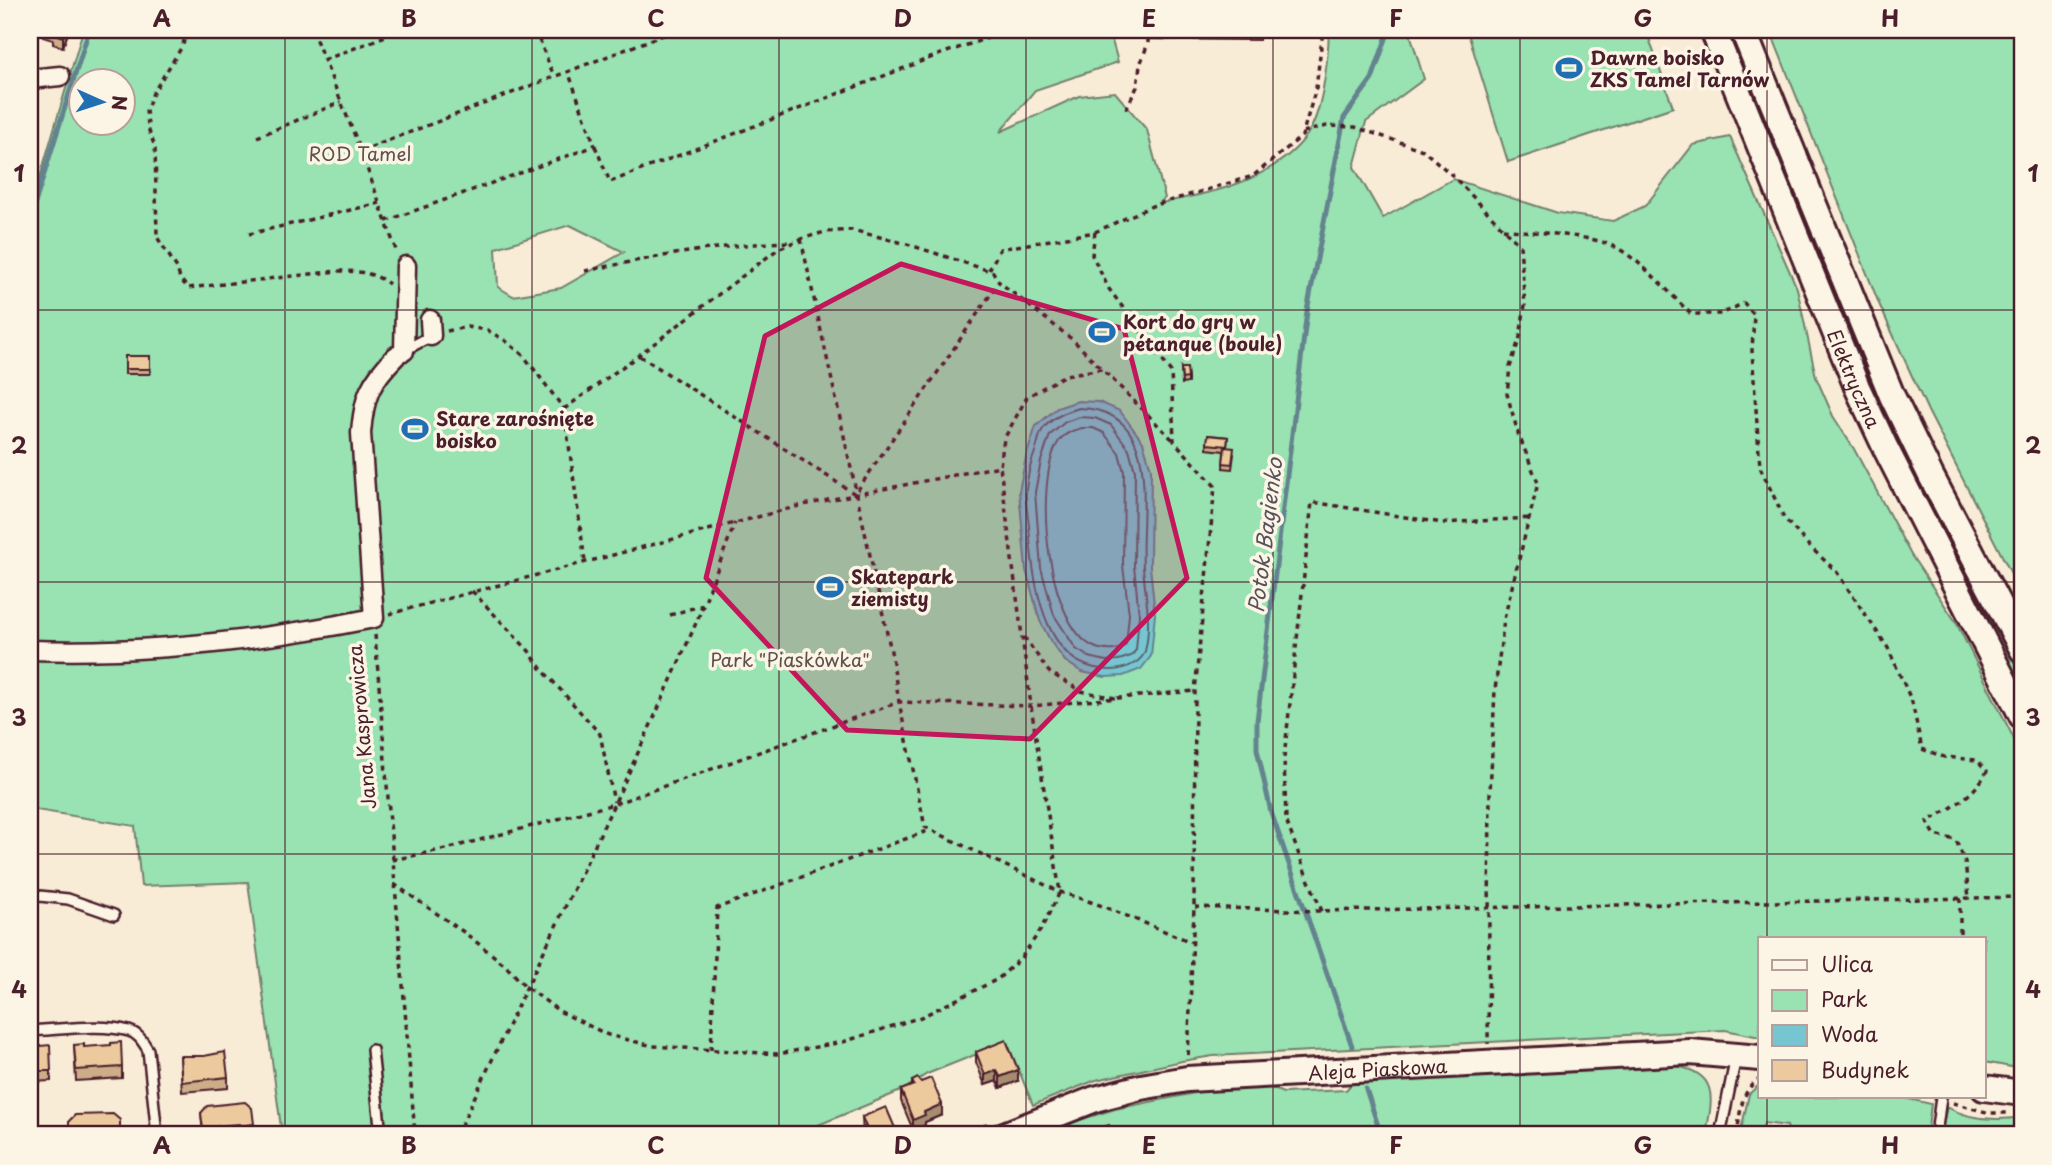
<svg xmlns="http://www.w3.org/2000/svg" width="2052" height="1165" font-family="'Playpen Sans',sans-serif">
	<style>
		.green { fill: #99e2b1; stroke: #72806e; stroke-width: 2; fill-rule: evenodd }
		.water { fill: #76c6d1; stroke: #64838f; stroke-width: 2 }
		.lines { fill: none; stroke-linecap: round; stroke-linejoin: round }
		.shore { stroke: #5c626d; stroke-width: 2 }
		.stream { stroke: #64838f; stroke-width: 5 }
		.lane-casing { stroke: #4a1f2b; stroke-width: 14 }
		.street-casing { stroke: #4a1f2b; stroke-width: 23 }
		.secondary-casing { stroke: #4a1f2b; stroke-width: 30 }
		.path { stroke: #4a1f2b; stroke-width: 3.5; stroke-dasharray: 5 5; stroke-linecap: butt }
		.lane { stroke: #fcf5e5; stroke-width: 9 }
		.street { stroke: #fcf5e5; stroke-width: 18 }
		.secondary { stroke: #fcf5e5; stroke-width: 24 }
		.wall { fill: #ccad88; stroke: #4a1f2b; stroke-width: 2 }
		.shaded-wall { fill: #a68d6f; stroke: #4a1f2b; stroke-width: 2 }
		.building { fill: #edc99e; stroke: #4a1f2b; stroke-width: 2 }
		.marked { fill: #c2185b; fill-opacity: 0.2; stroke: #c2185b; stroke-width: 5; stroke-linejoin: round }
		.grid { fill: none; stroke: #4a1f2b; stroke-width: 2; stroke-opacity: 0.55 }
		.labels { text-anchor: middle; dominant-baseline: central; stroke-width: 7; stroke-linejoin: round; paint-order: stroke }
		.poi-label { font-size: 19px; font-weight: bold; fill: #4a1f2b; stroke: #fcf5e5; text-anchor: start }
		.park-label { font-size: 19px; fill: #5e504c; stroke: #fcf5e5 }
		.street-label { font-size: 19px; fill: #4a1f2b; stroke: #fcf5e5 }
		.water-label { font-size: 21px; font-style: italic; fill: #57515d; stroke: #fcf5e5 }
		.neatline { fill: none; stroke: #4a1f2b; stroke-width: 2.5 }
		.grid-label { font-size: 23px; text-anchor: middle; font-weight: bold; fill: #4a1f2b }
	</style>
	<rect width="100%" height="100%" fill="#f9ecd7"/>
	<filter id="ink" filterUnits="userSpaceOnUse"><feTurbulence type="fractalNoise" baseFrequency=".0143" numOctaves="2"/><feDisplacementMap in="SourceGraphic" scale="14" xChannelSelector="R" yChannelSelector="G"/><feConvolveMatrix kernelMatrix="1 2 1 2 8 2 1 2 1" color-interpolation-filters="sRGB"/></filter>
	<g filter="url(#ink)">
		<!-- green -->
		<path class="green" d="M83,30H1109L1118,62L1035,90L1000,132L1079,96L1115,92L1147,130L1165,198L1158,204C1182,198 1208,194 1231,186C1261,176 1298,155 1312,126C1324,101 1328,57 1329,30H1409L1424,79L1366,122L1354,167L1383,218L1453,179L1558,213L1613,221L1645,206L1693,145L1730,137L1797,288L1816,377L1833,416L1854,449L1911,555L1956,622L2022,755V1069L1984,1062V939H1760V1037L1725,1030L1213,1056L1182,1061L1096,1080L1033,1105L1007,1042L927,1074L903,1090L794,1135H282L248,882L141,886L135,826L30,809V206L35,194ZM80,80H122V122H80ZM570,225L624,252L561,288L513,296L498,287L496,248Z
			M1467,30H1646L1673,107L1508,162Z
			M1723,30H1733L1973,579L2022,675V695L1883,423Z
			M1770,30H2022V595L1928,411L1880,306Z
			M1676,1066C1720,1074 1712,1100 1706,1135H1112L1111,1133L1102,1135H1068L1067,1130L1073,1122L1115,1109L1210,1090L1269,1087L1283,1093L1346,1090L1354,1081Z
			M1760,1084V1097H1900L1931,1104L1927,1135H1790L1787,1126L1764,1123L1761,1135H1740L1749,1094Z
			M1947,1107C1970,1120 1997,1121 2022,1117V1135H1940Z"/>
		<!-- water -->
		<path class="water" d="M1078,401L1099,402L1120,411L1143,442L1151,469L1150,566L1155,614L1151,656L1141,669L1123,676L1105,677L1082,672L1065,661L1051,642L1040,621L1026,570L1019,491L1026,457L1036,426L1057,408Z"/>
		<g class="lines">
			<!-- shore -->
			<path class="shore" d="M1079,408C1165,410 1139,510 1143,567C1145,594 1152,624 1145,651C1142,661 1130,667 1120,669C1104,672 1083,667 1070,656C1038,627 1032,568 1029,527C1028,515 1025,502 1026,490C1027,477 1031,462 1036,449C1038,443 1039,434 1043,429C1052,417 1066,412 1079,408Z
				M1080,417L1095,418L1111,425L1129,449L1135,471L1134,566L1139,615L1136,650L1131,656L1119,660L1106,661L1089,657L1076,649L1054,615L1041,568L1035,492L1041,461L1050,435L1065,422Z
				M1082,428H1093L1104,433L1119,453L1124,472L1123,566L1129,614L1126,645C1118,651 1110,651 1100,649C1047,637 1032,481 1059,441C1064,433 1074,430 1082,428Z"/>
			<!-- stream -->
			<path class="stream" d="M30,219L89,30
				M1352,1046L1271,812L1257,749V721L1307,311L1344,118L1372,79L1389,30
				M1366,1089L1381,1135"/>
			<!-- lane casing -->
			<g class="lane-casing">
				<path id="lane" d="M405,350L431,336
					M30,895L68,899L114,915
					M30,1031C59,1030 101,1023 129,1031C139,1034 143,1042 148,1050L157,1135
					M372,1050L381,1135
					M1720,1135L1736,1057
					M1936,1135L1941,1097"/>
			</g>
			<!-- street casing -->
			<g class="street-casing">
				<path id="street" d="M30,79L60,76
					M430,320L431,336
					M404,351L406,266
					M30,650C145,654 261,641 374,618L361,433C364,396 370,382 396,356"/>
			</g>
			<!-- secondary casing -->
			<g class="secondary-casing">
				<g id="secondary">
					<path id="s1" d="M1713,30L1857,387L1886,449L2022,716"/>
					<path d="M1743,30L1892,396L1931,476L2022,649"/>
					<path d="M1984,1088L2022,1093"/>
					<path id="s2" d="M1004,1135L1095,1099L1141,1087L1187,1079L1690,1052L1760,1058"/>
				</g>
			</g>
			<!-- path -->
			<path class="path" d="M186,30L183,45L153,93L146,111L149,131L155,147L157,237L177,268L180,279L188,288L338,271C358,271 373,272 389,284
				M312,30L361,151L397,253
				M535,30L554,76
				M324,60L401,30
				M1126,109L1137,87L1140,65L1148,43V30
				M1303,132L1327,126L1355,127L1423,150L1453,176L1520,246L1525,305L1520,337L1510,367L1507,394L1518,433L1538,483L1504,619L1495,690L1490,793L1488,1044
				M257,137L341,102
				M595,146L610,182L938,55L1011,30
				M361,151L676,30
				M386,221L595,146L568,71
				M1503,229C1532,233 1593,234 1617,248C1643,262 1669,293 1691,314H1721L1744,303L1754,315L1752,351L1760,467L1784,518L1809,546L1836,571L1888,648L1912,702L1922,749L1944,757L1977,760L1987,771C1976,794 1950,810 1927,821L1935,835L1956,840L1965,862L1969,898
				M1095,232L1092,255L1109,289L1171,372L1174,441L1215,486L1195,691L1194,907L1188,1059
				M249,234L380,203
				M801,239L892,656L899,702L925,827L1060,892L1097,904L1194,943
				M989,270L1000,249L1095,232L1152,206L1253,176L1302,136L1316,88L1323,30
				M585,271C654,257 722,244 792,242
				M447,331L467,327L487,330L506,341L524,356L564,409L585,562
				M640,356L855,494L999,282
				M564,409L639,355L778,249L801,239L825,232L852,230L907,244L993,272L999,282L1073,340L1102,369
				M472,591L529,651L540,667L600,734L614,802
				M389,614L803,505L1000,466L1004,439L1027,397L1065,375L1102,369L1174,441
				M670,615L703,605
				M375,635L415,1135
				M1024,637L1049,672L1081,691L1115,698
				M392,860L450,848L614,804L899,702L1031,706L1194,691
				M394,884L465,933L504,964L525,986L559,1011L608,1035L653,1046L778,1054L843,1042L921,1017L998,979L1021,958L1040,931L1060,892L1031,706L1000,466
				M1960,898V939
				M1195,907L1317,911L2022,897
				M1322,911L1306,874L1286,820L1284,758L1312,502L1442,523L1530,518
				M711,1050L717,908L930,830
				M1953,1103L1990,1113H2007
				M457,1135C532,972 614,811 686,646C704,606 719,564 735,523
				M956,1135L987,1124
				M1737,1135C1740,1116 1740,1089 1760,1079"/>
			<!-- lane -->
			<use href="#lane" class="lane"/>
			<!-- street -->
			<use href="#street" class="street"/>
			<!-- secondary -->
			<use href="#secondary" class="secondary"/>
		</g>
		<!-- wall -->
		<path class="wall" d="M38,30H69L63,47L53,44V40L43,37V31Z
			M1151,30H1259V40L1151,39Z
			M30,98H36L37,126H30Z
			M125,356H150V374H125Z
			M1181,368L1188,378V383L1182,384Z
			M1208,435L1228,437L1227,447L1234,454L1232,469L1223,468L1224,451L1207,449Z
			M74,1045L84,1047L122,1067V1078L76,1081Z
			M30,1047L51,1071V1081L30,1082Z
			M976,1052L1018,1081L1000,1088L997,1081L985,1085L976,1062Z
			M180,1056L228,1077V1088L182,1092Z
			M912,1081L921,1082L942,1115L925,1122V1125L913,1130L901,1101V1090L912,1086Z
			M201,1113L254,1124V1135H203Z
			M862,1117L895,1135H863Z"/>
		<!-- shaded-wall -->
		<path class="shaded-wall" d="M65,30H69L63,47V37Z
			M997,1070V1081L985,1085V1075Z
			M1018,1070V1081L1000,1088V1077Z
			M942,1104V1115L925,1122V1125L913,1130V1120L924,1112Z
			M895,1128V1135H876Z"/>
		<!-- building -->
		<path class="building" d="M53,30H65L63,37L53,33L54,30Z
			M30,98H36L37,115L30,116Z
			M125,356H150V369H125Z
			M1181,368H1187L1188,378L1182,379Z
			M1208,435L1228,437L1227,446L1207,444Z
			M1225,447L1234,448L1232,464L1223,463Z
			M1006,1040L1018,1070L1000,1077L997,1070L985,1075L976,1052Z
			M121,1042L122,1067L76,1070L74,1045L84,1044V1047L111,1045V1043Z
			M50,1045L51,1071H30V1047Z
			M225,1052L228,1077L182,1082L180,1056H204Z
			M918,1078L921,1082L931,1078L942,1104L924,1112L925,1115L913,1120L901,1090L914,1085L912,1081Z
			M245,1102L252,1108L254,1124L240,1126V1124L228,1125L203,1129L201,1113L207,1106Z
			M886,1107L895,1128L876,1135H869L868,1133L865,1134L863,1128L866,1127L862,1117Z
			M113,1114L120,1120V1135H69V1121L75,1115Z
			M1109,1125L1111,1135H1079Z"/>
	</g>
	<!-- marked area -->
	<path class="marked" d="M901,264L1124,329L1187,578L1030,739L847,730L706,578L765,336Z"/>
	<!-- grid -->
	<path class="grid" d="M285,30V1135M532,30V1135M779,30V1135M1026,30V1135M1273,30V1135M1520,30V1135M1767,30V939M30,310H2022M30,582H2022M30,854H2022M1767,1097V1135"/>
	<!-- icons -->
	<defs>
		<g id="stadium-bare" transform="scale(2.1)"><path d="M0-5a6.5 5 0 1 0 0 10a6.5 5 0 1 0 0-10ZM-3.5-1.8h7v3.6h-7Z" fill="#1f6fb2" stroke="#fcf5e5" stroke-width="2.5" paint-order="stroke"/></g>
	</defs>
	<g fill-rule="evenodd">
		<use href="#stadium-bare" x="1569" y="68"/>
		<use href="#stadium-bare" x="1102" y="332"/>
		<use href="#stadium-bare" x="415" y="429"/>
		<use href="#stadium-bare" x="830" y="587"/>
	</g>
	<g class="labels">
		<!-- poi labels -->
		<g class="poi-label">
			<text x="1590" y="57">Dawne boisko<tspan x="1590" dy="22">ZKS Tamel Tarnów</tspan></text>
			<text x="1123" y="321">Kort do gry w<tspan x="1123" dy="22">pétanque (boule)</tspan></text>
			<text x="436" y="418">Stare zarośnięte<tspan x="436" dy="22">boisko</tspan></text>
			<text x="851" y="576">Skatepark<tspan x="851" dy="22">ziemisty</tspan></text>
		</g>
		<!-- park labels -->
		<g class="park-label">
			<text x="360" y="153">ROD Tamel</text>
			<text x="790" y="659">Park "Piaskówka"</text>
		</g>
		<!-- street labels -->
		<g class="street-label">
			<text stroke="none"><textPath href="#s1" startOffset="376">Elektryczna</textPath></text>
			<text transform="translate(361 727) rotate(-95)">Jana Kasprowicza</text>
			<text stroke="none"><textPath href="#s2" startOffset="383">Aleja Piaskowa</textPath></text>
		</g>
		<!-- water labels -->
		<g class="water-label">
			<text transform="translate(1264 535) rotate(-83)">Potok Bagienko</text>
		</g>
	</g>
	<!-- margin -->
	<rect width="2052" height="1165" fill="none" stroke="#fcf5e5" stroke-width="77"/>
	<!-- legend -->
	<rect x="1758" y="937" width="228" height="161" fill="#fcf5e5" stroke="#b59f9b" stroke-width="2"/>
	<rect x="1772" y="960" width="35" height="10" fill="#fcf5e5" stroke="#b59f9b" stroke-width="2"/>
	<text x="1821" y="972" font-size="21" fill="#4a1f2b">Ulica</text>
	<rect x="1772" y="990" width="35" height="21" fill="#99e2b1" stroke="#b59f9b" stroke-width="2"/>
	<text x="1821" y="1007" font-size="21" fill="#4a1f2b">Park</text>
	<rect x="1772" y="1025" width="35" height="21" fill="#76c6d1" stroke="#b59f9b" stroke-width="2"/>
	<text x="1821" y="1042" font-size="21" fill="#4a1f2b">Woda</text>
	<rect x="1772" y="1060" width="35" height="21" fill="#edc99e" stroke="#b59f9b" stroke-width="2"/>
	<text x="1821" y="1078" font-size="21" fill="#4a1f2b">Budynek</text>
	<!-- north arrow -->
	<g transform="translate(102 102) rotate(93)"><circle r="33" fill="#fcf5e5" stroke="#b59f9b" stroke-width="2"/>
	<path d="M0-5L12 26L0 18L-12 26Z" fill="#1f6fb2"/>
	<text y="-10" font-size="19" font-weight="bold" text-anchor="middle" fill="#4a1f2b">N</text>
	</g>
	<rect x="38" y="38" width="1976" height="1088" class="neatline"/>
	<g class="grid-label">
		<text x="162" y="27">A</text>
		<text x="409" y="27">B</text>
		<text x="656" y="27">C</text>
		<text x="903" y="27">D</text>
		<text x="1149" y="27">E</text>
		<text x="1396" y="27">F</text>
		<text x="1643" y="27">G</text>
		<text x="1890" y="27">H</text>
		<text x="19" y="182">1</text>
		<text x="2033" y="182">1</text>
		<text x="19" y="454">2</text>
		<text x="2033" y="454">2</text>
		<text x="19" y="726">3</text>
		<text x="2033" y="726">3</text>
		<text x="19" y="998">4</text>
		<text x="2033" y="998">4</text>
		<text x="162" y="1154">A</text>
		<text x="409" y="1154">B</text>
		<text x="656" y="1154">C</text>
		<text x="903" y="1154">D</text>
		<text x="1149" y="1154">E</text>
		<text x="1396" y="1154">F</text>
		<text x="1643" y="1154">G</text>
		<text x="1890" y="1154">H</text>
	</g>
</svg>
